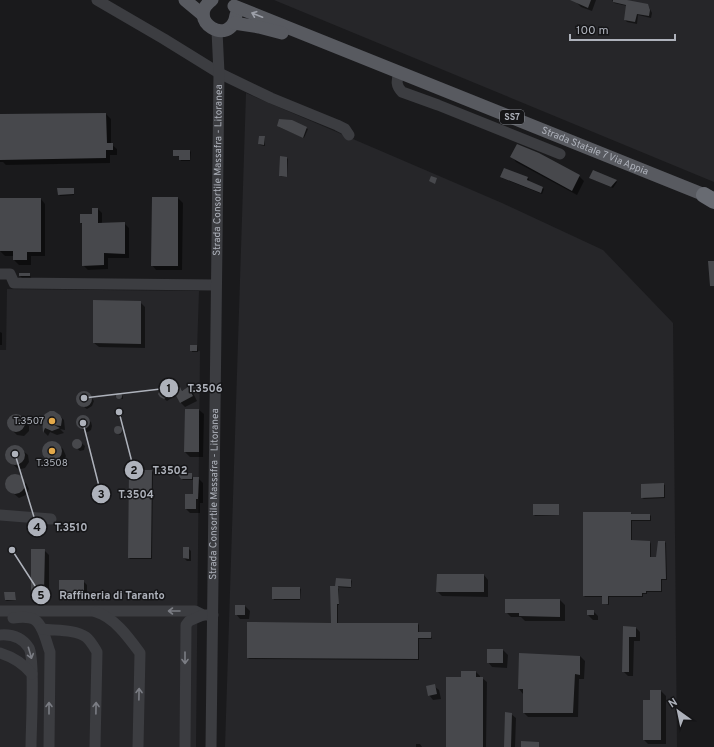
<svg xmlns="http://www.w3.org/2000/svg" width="714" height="747" font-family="Overpass,sans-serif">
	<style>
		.built { fill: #262629 }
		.shadow { fill: #0007 }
		.building { fill: #47484c }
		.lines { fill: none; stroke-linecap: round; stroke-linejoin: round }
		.minor { stroke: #3c3d41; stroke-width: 11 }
		.major { stroke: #585a60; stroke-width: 13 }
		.highway { stroke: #686b72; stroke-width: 16 }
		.oneway { stroke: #9da0a9 }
		.oneway2 { stroke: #7b7d84 }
		.poi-dot { fill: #e4a94a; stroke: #151517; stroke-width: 1.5 }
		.labels { text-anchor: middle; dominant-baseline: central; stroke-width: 3; stroke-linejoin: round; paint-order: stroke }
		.shield { fill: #151517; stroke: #80838a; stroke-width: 1 }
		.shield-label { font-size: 9px; font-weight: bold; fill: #aeb2bb }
		.street-label { font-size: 10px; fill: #aeb2bb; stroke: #151517 }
		.poi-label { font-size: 10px; fill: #aeb2bb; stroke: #151517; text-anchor: end }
		.leader { fill: none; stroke: #aeb2bb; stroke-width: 1.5 }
		.callout-dot { fill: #aeb2bb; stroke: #151517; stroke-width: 1.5 }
		.mark-label { font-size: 12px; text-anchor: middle; font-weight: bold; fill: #111 }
		.callout-label { font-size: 11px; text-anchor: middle; font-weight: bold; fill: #aeb2bb; stroke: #151517; stroke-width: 3; stroke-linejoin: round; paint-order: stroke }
	</style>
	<rect width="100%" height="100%" fill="#1a1a1c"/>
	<!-- built -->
	<path class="built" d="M274,0H714V182Z
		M246,93L502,203L603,250L673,323L677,747H225Z
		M7,289L199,291L197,351H200L196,747H0V350H6Z"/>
	<!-- shadow -->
	<path class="shadow" d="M578,0H596L592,11L581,7L577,3Z
		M612,0H624L648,5L652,13L651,18L638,15L637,24L627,22L625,20L627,6L614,3Z
		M106,114L111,119V144L117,149V155H110V163L6,165L3,162H0V115Z
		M291,121L308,129L304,138L279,127Z
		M264,137L265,138V146L260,145L259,144Z
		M190,151L191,152L190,161H181L180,157L174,155Z
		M512,157L579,176L584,181L577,195L516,162Z
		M287,158L288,159L287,177H281L280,176Z
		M504,169L528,178L529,179L528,182L543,188L544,189L542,194L502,178Z
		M593,171L616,181L617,182L613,188L592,179Z
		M73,189L74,195L60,196L59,194Z
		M178,198L183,203L182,270H156L152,265Z
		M0,199H41L45,204V256H31V265H19L14,260V256H5L0,251Z
		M98,209L102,213V224L124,223L129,228V258H108V269L88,270L83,265V225L81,223L93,215Z
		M29,274L32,279H23L20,276Z
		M140,302L145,307V348L99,347L94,343Z
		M0,332L2,333V345H0Z
		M191,346H197L198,352H192Z
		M180,388L183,391L188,389L193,393L197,401L185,407L181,403L174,391Z
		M84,392L88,393L94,401L92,406L87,409L78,403L77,399L78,394Z
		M118,394L123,396V399L119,398Z
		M170,394L173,397L167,401L161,396Z
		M119,410L122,412V417L118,415Z
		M199,410L204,414L203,457H190L185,452Z
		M13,415H19L29,426V431L24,436L17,435L8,426V419Z
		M59,415L64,420L65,430L60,429L64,433L57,435L50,432L48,436L44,432L43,419Z
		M83,417L91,422L92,426L91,430L88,432L84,431L78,423L80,418Z
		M118,427L123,432L120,435L115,431Z
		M78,440L85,446L84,450L80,451L75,447L73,443L74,441Z
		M52,442L58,444L63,449L66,456L63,462L57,465L49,460L56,463V461L48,457V459L45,457L43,450L46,444Z
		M17,446L28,455L29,462L25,468L21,469H18L7,459V452L10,447Z
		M152,471L153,472L152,559H130L129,558Z
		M191,474L193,478H198L203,483V503H200V513H190L186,509L194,495V480H183L181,478Z
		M15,475L21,478L26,483L29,489L26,495L19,498L8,489L7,482L9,478Z
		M663,484L665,485V498L644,499L642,498Z
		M558,505L559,506V515L535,516L534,515Z
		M631,513L632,515H650L651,516V521H632V541L650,542L651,544V558H656L665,542L666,543L667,580H662V592H647V594H643V597H609V605L603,603V597H585L584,596Z
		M188,548L191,551V561H187L184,558Z
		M44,550L49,555V596H37L32,592Z
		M484,575L488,580V597L442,596L437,591Z
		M351,580L352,581L351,588L337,587L336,586Z
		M83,581L87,585V597L64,596L60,592Z
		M337,587L339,589V605H338V624H418L419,625V633H430L432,639H419V660L249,659L248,658V623L332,624Z
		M299,588L301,589L300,600H274L273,598Z
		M15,593L16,600L7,601L5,600Z
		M506,600H560L565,605V621H525L521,617H511L506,612Z
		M245,606L250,611L249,619H240L236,614Z
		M593,611L598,616V620H593L588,615Z
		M624,627L636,628L640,632V641H634L633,676H628L623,671Z
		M503,650L508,655L507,668L492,667L488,662Z
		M580,656L585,661L584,679H579L578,717H528L524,713L523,694L519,689Z
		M476,672L480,676V678H482L487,682L486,747H447L462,678Z
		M434,686L439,690L441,699L433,700L429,695Z
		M661,691L666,696V744H648L644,740L651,701Z
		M511,714L516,718L515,747H505Z
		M416,744H420L422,747H416Z"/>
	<!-- building -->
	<path class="building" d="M570,0H591L588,8Z
		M613,0H627L648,4L650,10L649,16L637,14L635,22L624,20L626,5L613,2Z
		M106,113L107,143H113V150H106V158L0,160V114Z
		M279,119L292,120L307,127L303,138L277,126Z
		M259,136H265L264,145L258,144Z
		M517,144L539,153L580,175L572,191L510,157Z
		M173,150H190V160H179V156H173Z
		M280,156L287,157V177L279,176Z
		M504,168L528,177L527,180L543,187L541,193L500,177Z
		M593,170L617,180L611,187L589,178Z
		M431,176L437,178L435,184L429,181Z
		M57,188H74V194L58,195Z
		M152,197H178V266H151Z
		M0,198H41V252H27V260H13V251H0Z
		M92,208H98V223L125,222V254L104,253V265L82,266V223H80V214H92Z
		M708,261H714V286H710Z
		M19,273H30V276H19Z
		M93,300L141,301V344L93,343Z
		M190,345H197V351H190Z
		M180,387L182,391L188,387L193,396L180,403L173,390Z
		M164,388L171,394L164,399L160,397L158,394L160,390Z
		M76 399a8 8 0 1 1 16 0a8 8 0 1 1-16 0Z
		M116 396a3 3 0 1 1 6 0a3 3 0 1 1-6 0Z
		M185,409H199V452H184Z
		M116 413a3 3 0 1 1 6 0a3 3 0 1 1-6 0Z
		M50,411H54L60,415L62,419L61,426L54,425L60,428L52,431L45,428L43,433L42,417V418L45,414Z
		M7 423a9 9 0 1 1 18 0a9 9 0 1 1-18 0Z
		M76 422a7 7 0 1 1 14 0a7 7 0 1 1-14 0Z
		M114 430a4 4 0 1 1 8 0a4 4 0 1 1-8 0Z
		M72 444a5 5 0 1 1 10 0a5 5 0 1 1-10 0Z
		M42 451a10 10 0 1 1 20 0a10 10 0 1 1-20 0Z
		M5 455a10 10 0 1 1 20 0a10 10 0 1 1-20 0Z
		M129,470H152L151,558H128Z
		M177,473H192V479H181Z
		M5 484a10 10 0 1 1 20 0a10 10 0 1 1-20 0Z
		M193,477H199L198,499H196V509H185V494H193Z
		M664,483V497L641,498V484Z
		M533,504H559V515H533Z
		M583,512H631V514H650V520H631V540L650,541V557H656L658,541H665L666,579H661V591H646V593H642V596H608V604H602V596H583Z
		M183,547H189V559L183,558Z
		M31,549H45L44,592H31Z
		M437,574H484V592H436Z
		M336,578L351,579V587L335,586Z
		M59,580H84V593H59Z
		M330,586H338L339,604H337V623H418V632H431V638H418V659L247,658V622L331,623Z
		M272,587H300V599H272Z
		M4,592H15L16,600H5Z
		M505,599H560V617L519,616V613H505Z
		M235,605H245V615H235Z
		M587,610H594V615H587Z
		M623,626L636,627V637H629V672H622Z
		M487,649H503V663H487Z
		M519,653L580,656V675L575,674L573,713H523V689H518Z
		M461,671H476V677H483V747H446V677H461Z
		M435,684L437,694L428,696L426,686Z
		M650,690H661V740H643V700H650Z
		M505,712L512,713L511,747H504Z
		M521,741L539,742V747H521Z"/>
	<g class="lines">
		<!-- minor -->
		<g class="minor">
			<path d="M97,0L164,39L219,73L271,98L337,125L345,129L349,135"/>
			<path d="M399,72C397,80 395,85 402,92L438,105L560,154"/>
			<path d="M0,274H10L14,283L216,285"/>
			<path d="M0,515L51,519"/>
			<path d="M0,611H195L203,615H213"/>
			<path d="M96,612C114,617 129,638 140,653L138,747"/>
			<path d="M13,618C20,617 29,616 35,620C43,625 47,644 50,652L49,747"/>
			<path d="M42,629C55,631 74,629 86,637C91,641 94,647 97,652L95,747"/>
			<path d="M0,635C12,634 22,637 29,648C35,659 31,730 31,747"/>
			<path d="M0,653C13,657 23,663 32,674"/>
			<path d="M185,747L186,625L189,621L203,615"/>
			<path id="s1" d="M211,747L219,73L217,31"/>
		</g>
		<!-- major -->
		<g class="major">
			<path d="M185,0L203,15"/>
			<path d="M212,0C184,20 231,49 236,15"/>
			<path id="s2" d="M234,6L712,198"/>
			<path d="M234,23L259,27L282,33"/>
		</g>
		<!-- highway -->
		<path class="highway" d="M704,195L714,201"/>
	</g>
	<!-- one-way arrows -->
	<defs><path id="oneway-shaft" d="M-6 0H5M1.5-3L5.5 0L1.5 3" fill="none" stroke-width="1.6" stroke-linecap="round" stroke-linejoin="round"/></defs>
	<use class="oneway" href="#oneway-shaft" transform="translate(257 15) rotate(-158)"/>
	<g class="oneway2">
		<use href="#oneway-shaft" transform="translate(174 611) rotate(-180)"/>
		<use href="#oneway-shaft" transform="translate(30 653) rotate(74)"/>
		<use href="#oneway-shaft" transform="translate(185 658) rotate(90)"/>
		<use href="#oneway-shaft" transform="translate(139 694) rotate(-89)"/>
		<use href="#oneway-shaft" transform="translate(49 708) rotate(-90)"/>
		<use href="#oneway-shaft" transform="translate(96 708) rotate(-89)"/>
	</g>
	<!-- markers -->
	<g class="poi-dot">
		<circle cx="52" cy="421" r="4"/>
		<circle cx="52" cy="451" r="4"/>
	</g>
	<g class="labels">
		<!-- shield labels -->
		<rect class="shield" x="500" y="110" width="24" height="14" rx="3"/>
		<g class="shield-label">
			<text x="512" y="117">SS7</text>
		</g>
		<!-- street labels -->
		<g class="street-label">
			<text stroke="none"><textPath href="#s2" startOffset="389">Strada Statale 7 Via Appia</textPath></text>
			<text stroke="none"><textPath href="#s1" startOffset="577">Strada Consortile Massafra - Litoranea</textPath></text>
			<text stroke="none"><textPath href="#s1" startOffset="253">Strada Consortile Massafra - Litoranea</textPath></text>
		</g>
		<!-- poi labels -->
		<g class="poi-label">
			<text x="44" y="421">T.3507</text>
			<text x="52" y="463" text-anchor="middle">T.3508</text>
		</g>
	</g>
	<!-- callouts -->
	<path class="leader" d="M84 398L169 388M119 412L134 470M83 423L101 494M15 454L37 527M12 550L41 595"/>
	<g class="callout-dot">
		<circle cx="84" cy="398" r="4"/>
		<circle cx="119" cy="412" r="4"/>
		<circle cx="83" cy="423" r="4"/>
		<circle cx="15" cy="454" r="4"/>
		<circle cx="12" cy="550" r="4"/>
		<circle cx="169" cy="388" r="10"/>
		<circle cx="134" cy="470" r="10"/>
		<circle cx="101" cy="494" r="10"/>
		<circle cx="37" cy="527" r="10"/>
		<circle cx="41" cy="595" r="10"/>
	</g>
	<g class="mark-label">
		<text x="169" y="392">1</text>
		<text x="134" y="474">2</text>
		<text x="101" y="498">3</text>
		<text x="37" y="531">4</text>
		<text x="41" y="599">5</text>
	</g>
	<g class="callout-label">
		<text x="205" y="392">T.3506</text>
		<text x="170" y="474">T.3502</text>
		<text x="136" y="498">T.3504</text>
		<text x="71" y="531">T.3510</text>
		<text x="112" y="599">Raffineria di Taranto</text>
	</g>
	<!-- north arrow -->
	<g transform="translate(678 711) rotate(327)" stroke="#151517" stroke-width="3" paint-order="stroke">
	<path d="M0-3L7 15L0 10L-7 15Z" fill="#aeb2bb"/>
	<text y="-6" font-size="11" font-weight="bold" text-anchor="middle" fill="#aeb2bb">N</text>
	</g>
	<!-- scale -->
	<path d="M570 34v6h105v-6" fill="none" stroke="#aeb2bb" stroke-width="2"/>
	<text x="576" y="34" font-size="12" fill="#aeb2bb" stroke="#151517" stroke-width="3" paint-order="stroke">100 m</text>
</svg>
